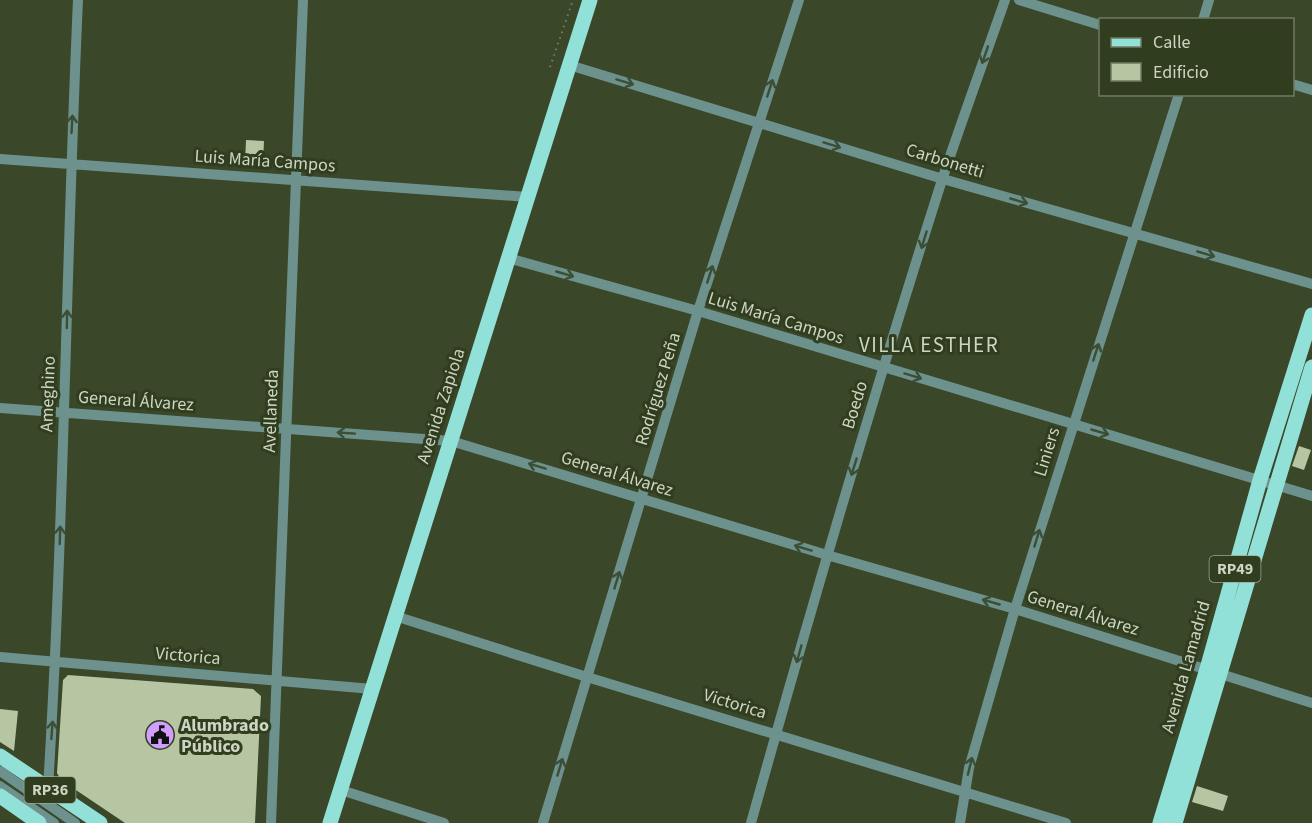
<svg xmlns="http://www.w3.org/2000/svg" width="1312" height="823" font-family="'Source Sans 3',sans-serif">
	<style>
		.building { fill: #b6c6a3 }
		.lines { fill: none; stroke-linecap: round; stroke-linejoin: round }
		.path { stroke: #758067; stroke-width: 2; stroke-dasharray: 1.5 4.5; stroke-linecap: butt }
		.minor { stroke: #6d928e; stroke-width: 10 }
		.major { stroke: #92e1d9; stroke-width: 15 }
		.oneway { stroke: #3c4e34 }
		.labels { text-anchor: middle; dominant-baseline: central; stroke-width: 6; stroke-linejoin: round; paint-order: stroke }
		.shield { fill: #303d1e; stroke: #9ea792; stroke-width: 1.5 }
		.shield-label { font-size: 16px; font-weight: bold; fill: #cdd5c3 }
		.street-label { font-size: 18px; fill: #cdd5c3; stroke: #303d1e }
		.poi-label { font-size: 18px; font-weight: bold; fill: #cdd5c3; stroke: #303d1e; text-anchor: start }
		.quarter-label { font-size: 21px; letter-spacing: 1.5px; fill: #cdd5c3; stroke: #303d1e }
	</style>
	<rect width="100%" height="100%" fill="#3a4729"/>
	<!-- building -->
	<path class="building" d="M246,140L264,141L263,165L245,164Z
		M1299,446L1311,450L1304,470L1292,466Z
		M68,675L253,689L261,696L255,823H125L61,780L57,773L63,680Z
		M0,709L18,711L14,751L0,742Z
		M1197,786L1228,796L1223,811L1192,802Z"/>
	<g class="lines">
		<!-- path -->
		<path class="path" d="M550,67L573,0"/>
		<!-- minor -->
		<path class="minor" d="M1019,0L1100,25
			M1203,20L1209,0
			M569,65L943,179L1312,284
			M1292,84L1312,90
			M0,159L528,197
			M508,258L698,311L1312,496
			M0,408L451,441L827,555L1015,609L1312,703
			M395,616L587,677L1066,823
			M0,657L372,689
			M0,771L75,823
			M0,786L54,823
			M48,788C64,526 66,263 78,0
			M341,790L444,823
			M271,823L303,0
			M543,823L698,311L799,0
			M751,823C811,608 874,393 942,180C962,120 984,60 1005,0
			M960,823L969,768L1015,609L1179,94"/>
		<!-- major -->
		<path class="major" d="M0,756L100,823
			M0,796L39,823
			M330,823L590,0
			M1160,823L1207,669L1260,480L1312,315
			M1175,823L1312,367"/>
	</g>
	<!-- one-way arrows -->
	<defs><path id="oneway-shaft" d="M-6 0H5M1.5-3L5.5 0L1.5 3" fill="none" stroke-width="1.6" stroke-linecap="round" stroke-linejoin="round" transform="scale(1.5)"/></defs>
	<g class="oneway">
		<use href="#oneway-shaft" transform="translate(985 55) rotate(109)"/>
		<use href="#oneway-shaft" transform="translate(625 82) rotate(17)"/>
		<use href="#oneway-shaft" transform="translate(770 88) rotate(-72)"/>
		<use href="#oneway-shaft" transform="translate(72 124) rotate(-87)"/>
		<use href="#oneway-shaft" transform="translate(832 145) rotate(17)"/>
		<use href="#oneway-shaft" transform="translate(1019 201) rotate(16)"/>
		<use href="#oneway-shaft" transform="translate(924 240) rotate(107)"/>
		<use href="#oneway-shaft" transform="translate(1206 254) rotate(16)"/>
		<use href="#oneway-shaft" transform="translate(565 274) rotate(16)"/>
		<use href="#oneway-shaft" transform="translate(710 274) rotate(-72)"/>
		<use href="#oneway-shaft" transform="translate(67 319) rotate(-89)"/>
		<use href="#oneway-shaft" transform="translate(1096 352) rotate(-72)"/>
		<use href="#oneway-shaft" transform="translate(913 376) rotate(17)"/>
		<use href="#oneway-shaft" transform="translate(1100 432) rotate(16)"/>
		<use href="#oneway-shaft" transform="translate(346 433) rotate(-176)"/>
		<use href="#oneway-shaft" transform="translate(537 466) rotate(-163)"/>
		<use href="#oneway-shaft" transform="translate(854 467) rotate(107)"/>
		<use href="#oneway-shaft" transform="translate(60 535) rotate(-88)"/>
		<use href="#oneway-shaft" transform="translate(1037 538) rotate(-73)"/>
		<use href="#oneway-shaft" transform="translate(803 548) rotate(-163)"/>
		<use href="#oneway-shaft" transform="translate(617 580) rotate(-73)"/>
		<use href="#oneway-shaft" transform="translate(991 602) rotate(-164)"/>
		<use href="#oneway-shaft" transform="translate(799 654) rotate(106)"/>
		<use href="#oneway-shaft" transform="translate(52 730) rotate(-86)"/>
		<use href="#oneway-shaft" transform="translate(970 766) rotate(-76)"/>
		<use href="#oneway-shaft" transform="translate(560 767) rotate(-73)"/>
	</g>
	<!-- icons -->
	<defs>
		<g id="civic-disc" transform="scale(1.5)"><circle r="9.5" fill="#d19dfe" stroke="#303d1e"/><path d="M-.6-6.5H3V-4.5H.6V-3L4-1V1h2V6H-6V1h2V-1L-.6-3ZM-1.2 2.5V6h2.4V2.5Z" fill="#111"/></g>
	</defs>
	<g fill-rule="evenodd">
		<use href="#civic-disc" x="160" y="735"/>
	</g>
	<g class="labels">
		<!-- shield labels -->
		<g class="shield">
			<rect x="1209.5" y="556" width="51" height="26" rx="4.5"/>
			<rect x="24.5" y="777" width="51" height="26" rx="4.5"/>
		</g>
		<g class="shield-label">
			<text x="1235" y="569">RP49</text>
			<text x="50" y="790">RP36</text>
		</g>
		<!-- street labels -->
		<g class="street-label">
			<text transform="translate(265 161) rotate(4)">Luis María Campos</text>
			<text transform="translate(945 161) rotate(17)">Carbonetti</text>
			<text transform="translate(776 318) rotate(17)">Luis María Campos</text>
			<text transform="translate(658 389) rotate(-73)">Rodríguez Peña</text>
			<text transform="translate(48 394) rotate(-88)">Ameghino</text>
			<text transform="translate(136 401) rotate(4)">General Álvarez</text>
			<text transform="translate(855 405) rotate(-73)">Boedo</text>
			<text transform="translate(441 406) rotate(-72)">Avenida Zapiola</text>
			<text transform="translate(271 411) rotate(-88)">Avellaneda</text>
			<text transform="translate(1047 452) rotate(-73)">Liniers</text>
			<text transform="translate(617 474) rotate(17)">General Álvarez</text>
			<text transform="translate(1083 613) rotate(17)">General Álvarez</text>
			<text transform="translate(188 656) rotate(5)">Victorica</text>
			<text transform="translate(1186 667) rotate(-74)">Avenida Lamadrid</text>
			<text transform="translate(735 704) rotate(17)">Victorica</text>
		</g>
		<!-- poi labels -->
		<g class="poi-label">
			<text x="181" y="725">Alumbrado<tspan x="181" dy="21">Público</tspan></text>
		</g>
		<!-- quarter labels -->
		<g class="quarter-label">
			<text x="929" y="345">VILLA ESTHER</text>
		</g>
	</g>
	<!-- legend -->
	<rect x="1099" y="18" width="195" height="78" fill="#303d1e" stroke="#6f7a60" stroke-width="1.5"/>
	<rect x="1111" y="38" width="30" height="9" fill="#92e1d9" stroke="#6f7a60" stroke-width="1.5"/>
	<text x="1153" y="48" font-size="18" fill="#cdd5c3">Calle</text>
	<rect x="1111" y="63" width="30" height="18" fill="#b6c6a3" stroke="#6f7a60" stroke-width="1.5"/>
	<text x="1153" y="78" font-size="18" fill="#cdd5c3">Edificio</text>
</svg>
